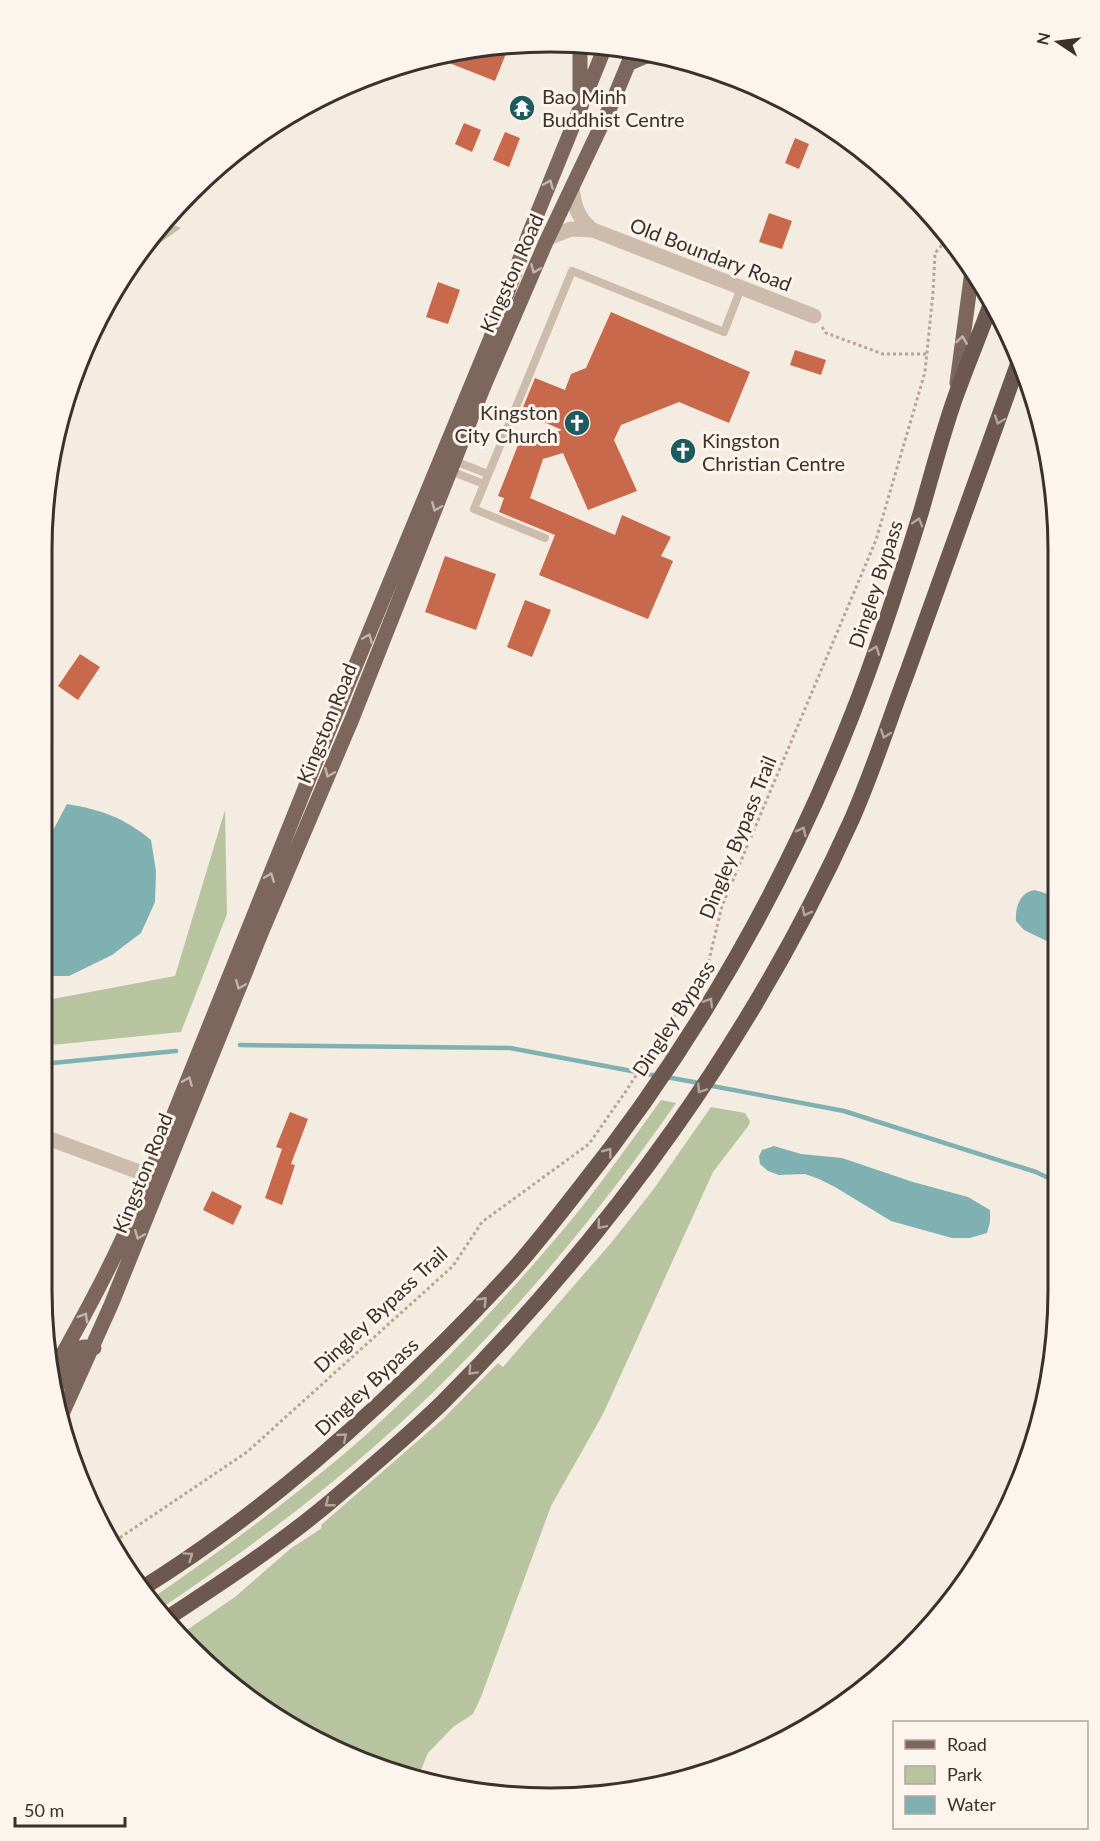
<svg xmlns="http://www.w3.org/2000/svg" width="1100" height="1841" font-family="Lato,sans-serif">
	<style>
		.green { fill: #b8c4a0 }
		.water { fill: #7fb0b2 }
		.lines { fill: none; stroke-linecap: round; stroke-linejoin: round }
		.stream { stroke: #7fb0b2; stroke-width: 4.5 }
		.building { fill: #c8694b }
		.path { stroke: #b9a596; stroke-width: 3; stroke-dasharray: 3 3; stroke-linecap: butt }
		.service { stroke: #cdbbac; stroke-width: 8 }
		.minor { stroke: #cdbbac; stroke-width: 15 }
		.primary { stroke: #7d675c; stroke-width: 15 }
		.trunk { stroke: #6c584f; stroke-width: 16 }
		.oneway { stroke: #c2b5ac }
		.oneway2 { stroke: #b4a69e }
		.labels { text-anchor: middle; dominant-baseline: central; stroke-width: 6; stroke-linejoin: round; paint-order: stroke }
		.poi-label { font-size: 20px; fill: #3b302b; stroke: #fbf5ee; text-anchor: start }
		.street-label { font-size: 20px; fill: #3b302b; stroke: #fbf5ee }
		.rim { fill: none; stroke: #3b302b; stroke-width: 3 }
	</style>
	<rect width="100%" height="100%" fill="#f4ebe1"/>
	<!-- green -->
	<path class="green" d="M165,222L181,228L139,258L136,257Z
		M225,810L227,914L181,1032L42,1046V1001L175,976Z
		M661,1100L676,1103C584,1235 477,1360 354,1464C291,1517 225,1565 157,1611L148,1601C215,1555 281,1507 344,1454C416,1392 483,1323 545,1251C587,1204 624,1151 661,1100Z
		M711,1107L745,1113L750,1121L749,1125L713,1172L603,1414L551,1506L481,1697L473,1714L453,1727L428,1753L418,1777L387,1772L241,1694L181,1634L235,1597L290,1549L322,1528L321,1525L443,1419L498,1363L503,1367L611,1243L653,1190Z"/>
	<!-- water -->
	<path class="water" d="M67,804C102,810 123,817 151,840L156,871L155,902L141,933L112,955L69,976H42L43,849Z
		M1035,890L1057,897V946L1024,930L1016,921C1015,907 1020,892 1035,890Z
		M774,1146L801,1154L842,1158L913,1182L968,1197L990,1210V1222L987,1233L970,1238H952L891,1221L835,1187L819,1179L805,1174L779,1175L768,1171L760,1164L759,1156L762,1150Z"/>
	<g class="lines">
		<!-- stream -->
		<path class="stream" d="M240,1045L510,1048L658,1076
			M42,1064L176,1051
			M666,1077L699,1083
			M707,1085L844,1111L1036,1172L1057,1182"/>
	</g>
	<!-- building -->
	<path class="building" d="M509,46L495,81L434,57L451,52Z
		M464,123L481,130L472,152L455,144Z
		M505,132L520,138L509,167L493,160Z
		M795,138L809,144L799,169L785,163Z
		M769,213L792,221L782,249L759,242Z
		M438,282L460,290L448,324L426,317Z
		M611,312L750,372L729,423L679,402L621,425L614,440L637,491L588,510L563,453L543,459L530,498L615,535L622,515L671,537L661,556L673,561L648,619L539,575L555,535L499,512L504,498L498,496L518,445L562,430L521,412L535,378L565,390L571,374L586,368Z
		M795,350L826,360L821,375L790,365Z
		M445,556L496,574L476,630L425,612Z
		M525,600L551,610L532,657L507,647Z
		M80,654L100,667L78,700L58,686Z
		M290,1112L308,1119L291,1164L295,1165L282,1205L265,1198L282,1149L276,1147Z
		M212,1191L242,1206L233,1225L203,1210Z"/>
	<g class="lines">
		<!-- path -->
		<path class="path" d="M822,327L826,333L883,354H927
			M115,1541L247,1452L453,1266L482,1222L589,1144L626,1091L708,964L722,906L876,540L925,372L933,293L935,253L948,238"/>
		<!-- service -->
		<path class="service" d="M452,460L488,474
			M448,470L484,484
			M545,538L474,509L572,271L724,332L741,288"/>
		<!-- minor -->
		<path class="minor" d="M572,187C574,206 578,219 593,230
			M548,238L571,229L593,230L814,316
			M42,1136L150,1176"/>
		<!-- primary -->
		<path class="primary" d="M628,64L644,57L657,54
			M580,98V45
			M957,383L972,271
			M55,1368C84,1316 112,1265 135,1211L314,766L490,340L529,234L605,47
			M58,1386L80,1348L84,1347L94,1348
			M62,1414L111,1305L262,931L352,719L483,388L546,242L612,103L634,50"/>
		<!-- trunk -->
		<path class="trunk" d="M141,1589C226,1536 306,1472 379,1404C426,1361 471,1316 514,1269C537,1243 558,1216 579,1189C693,1046 785,886 852,715C878,649 900,580 921,512C932,474 942,435 955,398C967,365 980,334 992,301
			M166,1619C227,1579 288,1539 343,1491C376,1463 410,1434 442,1403C611,1235 754,1036 852,819C873,771 889,721 907,673C945,570 982,467 1018,364"/>
	</g>
	<!-- one-way arrows -->
	<defs><path id="oneway-chevron" d="M-2-3.5L2.5 0L-2 3.5" fill="none" stroke-width="1.6" stroke-linecap="round" stroke-linejoin="round" transform="scale(1.5)"/></defs>
	<g class="oneway">
		<use href="#oneway-chevron" transform="translate(549 184) rotate(-68)"/>
		<use href="#oneway-chevron" transform="translate(535 269) rotate(113)"/>
		<use href="#oneway-chevron" transform="translate(962 340) rotate(-81)"/>
		<use href="#oneway-chevron" transform="translate(436 507) rotate(112)"/>
		<use href="#oneway-chevron" transform="translate(368 638) rotate(-67)"/>
		<use href="#oneway-chevron" transform="translate(329 773) rotate(113)"/>
		<use href="#oneway-chevron" transform="translate(270 877) rotate(-68)"/>
		<use href="#oneway-chevron" transform="translate(240 985) rotate(112)"/>
		<use href="#oneway-chevron" transform="translate(188 1081) rotate(-68)"/>
		<use href="#oneway-chevron" transform="translate(139 1235) rotate(112)"/>
		<use href="#oneway-chevron" transform="translate(84 1317) rotate(-60)"/>
	</g>
	<g class="oneway2">
		<use href="#oneway-chevron" transform="translate(999 420) rotate(110)"/>
		<use href="#oneway-chevron" transform="translate(918 522) rotate(-73)"/>
		<use href="#oneway-chevron" transform="translate(875 650) rotate(-70)"/>
		<use href="#oneway-chevron" transform="translate(885 734) rotate(110)"/>
		<use href="#oneway-chevron" transform="translate(802 831) rotate(-64)"/>
		<use href="#oneway-chevron" transform="translate(806 912) rotate(117)"/>
		<use href="#oneway-chevron" transform="translate(709 1002) rotate(-58)"/>
		<use href="#oneway-chevron" transform="translate(701 1089) rotate(123)"/>
		<use href="#oneway-chevron" transform="translate(608 1152) rotate(-53)"/>
		<use href="#oneway-chevron" transform="translate(601 1225) rotate(130)"/>
		<use href="#oneway-chevron" transform="translate(483 1301) rotate(-46)"/>
		<use href="#oneway-chevron" transform="translate(472 1371) rotate(133)"/>
		<use href="#oneway-chevron" transform="translate(343 1437) rotate(-41)"/>
		<use href="#oneway-chevron" transform="translate(329 1503) rotate(142)"/>
		<use href="#oneway-chevron" transform="translate(189 1556) rotate(-35)"/>
	</g>
	<!-- icons -->
	<defs>
		<g id="temple-disc" transform="scale(1.35)"><circle r="9.5" fill="#1f5a5e" stroke="#fbf5ee"/><path d="M0-6L5-2H3V0L6.5 2.5H4V6H1.5V3h-3V6H-4V2.5H-6.5L-3 0V-2H-5Z" fill="#fff"/></g>
		<g id="church-disc" transform="scale(1.35)"><circle r="9.5" fill="#1f5a5e" stroke="#fbf5ee"/><path d="M-1.2-6h2.4v3.5h3.3v2.4h-3.3V6h-2.4V-.1h-3.3v-2.4h3.3Z" fill="#fff"/></g>
	</defs>
	<g fill-rule="evenodd">
		<use href="#temple-disc" x="522" y="108"/>
		<use href="#church-disc" x="577" y="423"/>
		<use href="#church-disc" x="683" y="451"/>
	</g>
	<g class="labels">
		<!-- poi labels -->
		<g class="poi-label">
			<text x="542" y="96">Bao Minh<tspan x="542" dy="23">Buddhist Centre</tspan></text>
			<text x="558" y="412" text-anchor="end">Kingston<tspan x="558" dy="23">City Church</tspan></text>
			<text x="702" y="440">Kingston<tspan x="702" dy="23">Christian Centre</tspan></text>
		</g>
		<!-- street labels -->
		<g class="street-label">
			<text transform="translate(711 254) rotate(21)">Old Boundary Road</text>
			<text transform="translate(511 273) rotate(-66)">Kingston Road</text>
			<text transform="translate(875 584) rotate(-72)">Dingley Bypass</text>
			<text transform="translate(326 723) rotate(-68)">Kingston Road</text>
			<text transform="translate(737 837) rotate(-68)">Dingley Bypass Trail</text>
			<text transform="translate(673 1018) rotate(-57)">Dingley Bypass</text>
			<text transform="translate(142 1173) rotate(-68)">Kingston Road</text>
			<text transform="translate(380 1309) rotate(-43)">Dingley Bypass Trail</text>
			<text transform="translate(366 1386) rotate(-43)">Dingley Bypass</text>
		</g>
	</g>
	<!-- crop -->
	<path d="M0 0H1100V1841H0ZM550 52H550A498 498 0 0 1 1048 550V1290A498 498 0 0 1 550 1788H550A498 498 0 0 1 52 1290V550A498 498 0 0 1 550 52Z" fill="#fbf5ee" fill-rule="evenodd"/>
	<path class="rim" d="M550 52H550A498 498 0 0 1 1048 550V1290A498 498 0 0 1 550 1788H550A498 498 0 0 1 52 1290V550A498 498 0 0 1 550 52Z"/>
	<!-- legend -->
	<rect x="893" y="1721" width="195" height="108" fill="#fbf5ee" stroke="#aea6a0" stroke-width="1.5"/>
	<rect x="905" y="1740" width="30" height="9" fill="#7d675c" stroke="#aea6a0" stroke-width="1.5"/>
	<text x="947" y="1751" font-size="18" fill="#3b302b">Road</text>
	<rect x="905" y="1766" width="30" height="18" fill="#b8c4a0" stroke="#aea6a0" stroke-width="1.5"/>
	<text x="947" y="1781" font-size="18" fill="#3b302b">Park</text>
	<rect x="905" y="1796" width="30" height="18" fill="#7fb0b2" stroke="#aea6a0" stroke-width="1.5"/>
	<text x="947" y="1811" font-size="18" fill="#3b302b">Water</text>
	<!-- north arrow -->
	<g transform="translate(1058 42) rotate(283)" stroke="#fbf5ee" stroke-width="4.5" paint-order="stroke">
	<path d="M0-4.5L10 22L0 15L-10 22Z" fill="#3b302b"/>
	<text y="-9" font-size="16" font-weight="bold" text-anchor="middle" fill="#3b302b">N</text>
	</g>
	<!-- scale -->
	<path d="M15 1817v9h110v-9" fill="none" stroke="#3b302b" stroke-width="3"/>
	<text x="24" y="1817" font-size="18" fill="#3b302b" stroke="#fbf5ee" stroke-width="4.5" paint-order="stroke">50 m</text>
</svg>
